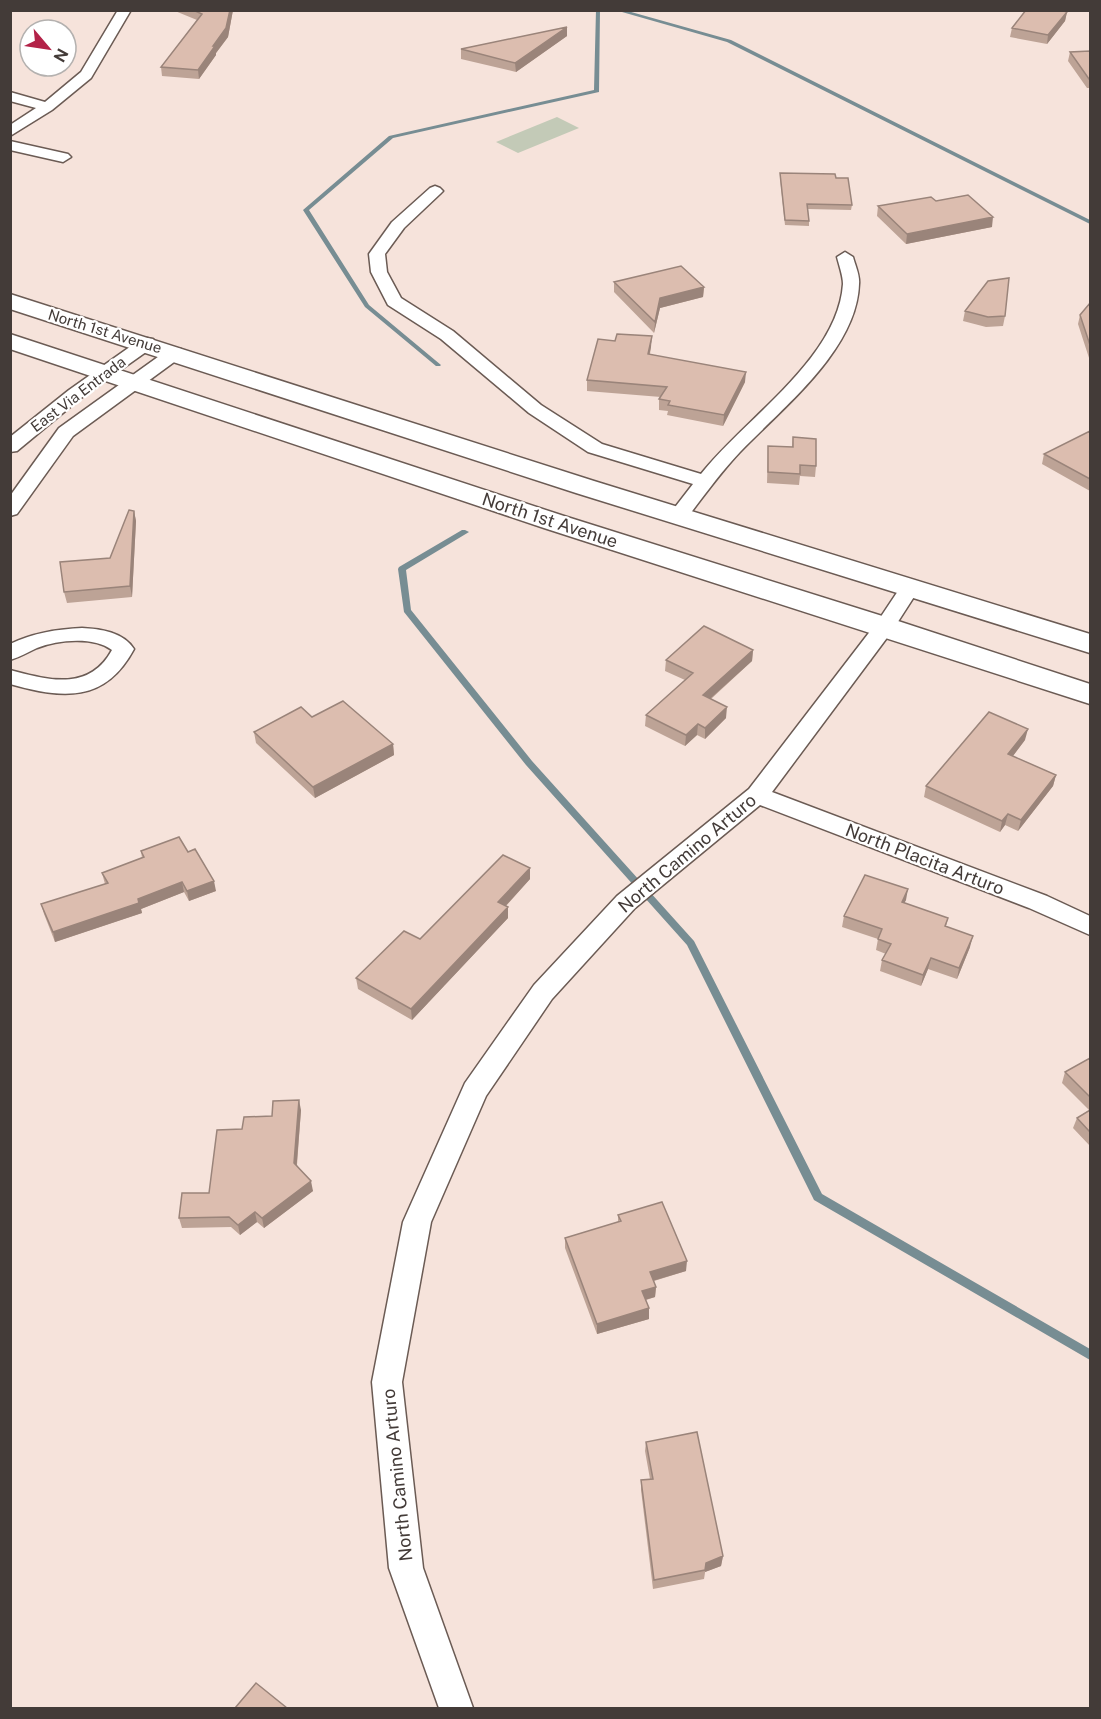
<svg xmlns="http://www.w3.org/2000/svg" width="1101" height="1719" font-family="'Public Sans',sans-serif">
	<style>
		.green { fill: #c3cab7 }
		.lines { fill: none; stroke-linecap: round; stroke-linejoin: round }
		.stream { fill: #778d93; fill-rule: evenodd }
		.street-casing { stroke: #6b5b54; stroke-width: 3 }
		.secondary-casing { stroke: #6b5b54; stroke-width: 3 }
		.street { fill: #fff; fill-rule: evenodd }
		.secondary { fill: #fff; fill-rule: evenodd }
		.wall { fill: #bda396 }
		.shaded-wall { fill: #9a847a }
		.building { fill: #dcbdaf; stroke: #9a847a; stroke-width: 1.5 }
		.labels { text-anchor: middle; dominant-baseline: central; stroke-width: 4.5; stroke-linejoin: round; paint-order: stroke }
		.far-street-label { font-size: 15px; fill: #433b38; stroke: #fff }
		.street-label { font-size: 18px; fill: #433b38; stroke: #fff }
	</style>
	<rect width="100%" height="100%" fill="#f6e3db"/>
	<!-- green -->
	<path class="green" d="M557,117L579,128L518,153L496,142Z"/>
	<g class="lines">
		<!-- stream -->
		<path class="stream" d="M596,10H600L599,92L393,138L309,210L369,305L441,365L440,366H436L365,307L303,210L389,136L594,90Z
			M615,10H624L731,40L1090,220V224L727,42Z
			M462,530H465L469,532L406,570L411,610L532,761L694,941L822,1194L1090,1349V1360L814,1200L687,945L526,765L404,612L398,569L399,567Z"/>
		<!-- street casing -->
		<g class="street-casing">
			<path id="street" d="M118,10H131L91,78L52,110L10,136V125L36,108L10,101V92L45,102L81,72Z
				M10,141L68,154L71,157L63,162L10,150Z
				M435,186L440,188L443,191L440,194L404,228L385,254L387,272L401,298L453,331L541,405L602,444L701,474C744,419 838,359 843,284C843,276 839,265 837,257L845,252L853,257C855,265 860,275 859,284C857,350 782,408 740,452C720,473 704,496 686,519H672L669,515L693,484L588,452L529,413L441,339L388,305L371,272L369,254L392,222L430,188Z
				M147,338L153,339L156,343L153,347L81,398L17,451L10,452V437L69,390L141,339Z
				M175,348L181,349L184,353L181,357L73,436L17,514L10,516V496L59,428L169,349Z
				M911,580L918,582L921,586L892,631L772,792L1047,896L1090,916V935L1029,908L760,805L635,908L552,999L486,1096L431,1222L402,1382L423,1568L473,1708H439L389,1568L372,1382L403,1222L465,1083L534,985L617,896L749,789L878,621L904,582Z
				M82,628C101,629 123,632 134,649C105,703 63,699 10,684V670C48,680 89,692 112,650C94,636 57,640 37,648C28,652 20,657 10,660V644C33,633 58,629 82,628Z"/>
		</g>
		<!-- secondary casing -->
		<g class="secondary-casing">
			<path id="secondary" d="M10,294L594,481L1090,634V653L576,493L10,309Z
				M10,334L564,516L895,620L1090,684V704L544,528L10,349Z"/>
		</g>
		<!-- street -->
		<use href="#street" class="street"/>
		<!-- secondary -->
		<use href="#secondary" class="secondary"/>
	</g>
	<!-- wall -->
	<path class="wall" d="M175,10H233L228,37L216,53V55L199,79L162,76L161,67L197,20L175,11Z
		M1067,12L1065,21L1047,44L1010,37L1012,28Z
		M567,27V36L516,72L461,59V49Z
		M1090,51V88H1087L1068,61L1070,52Z
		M780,173L852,205L851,210L808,209L809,221V226L785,225L780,178Z
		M936,201L992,227L906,244L877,216L878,206Z
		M614,282L704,287L703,297L660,308L654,333L614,292Z
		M1090,303V361L1078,324L1080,315Z
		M965,311L1005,316L1003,326L986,327L963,321Z
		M615,341L651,347L650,354L745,382L723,426L667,415L668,411L659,410V399L661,397L587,391V380Z
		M1090,431V491L1042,464L1044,454Z
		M793,437L816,466L815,477L800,476L799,485L767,483L768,446L792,447Z
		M134,511L136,521L132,597L67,603L64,592L110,558Z
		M753,650L752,661L711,699L726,718L705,739L697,735L685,746L645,726L646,715L685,680L665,671L666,660Z
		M312,717L393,744L394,755L315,798L256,743L254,732Z
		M1025,740L1013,756L1056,775L1053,786L1018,831L1005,825L1000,832L924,797L926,786Z
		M141,851L188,852L216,891L189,901L184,892L141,909L142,913L55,942L44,914L41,904L105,884L102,873L142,858Z
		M530,868V879L506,906L508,907V918L412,1020L358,989L356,978L420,939Z
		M906,900L904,903L948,918L946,927L970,947L957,979L928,969L921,986L880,971L882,960L886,954L876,950L878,939L842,927L844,916Z
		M1090,1058V1146L1073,1128L1077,1118L1089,1110L1062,1083L1065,1072Z
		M301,1110L297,1165L313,1191L264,1228L257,1222L240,1235L231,1227L182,1228L179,1218L209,1193L242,1129L272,1116Z
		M618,1215L686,1271L654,1281L656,1287L655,1297L646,1300L649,1308V1319L597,1334L565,1248V1238L618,1222Z
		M646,1442L723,1556L721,1566L705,1572L704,1579L653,1589L641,1490V1480L650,1479L645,1451Z"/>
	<!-- shaded-wall -->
	<path class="shaded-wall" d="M230,10H233L228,37L216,53V55L199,79L198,70L213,46Z
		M1067,12L1065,21L1047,44L1048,35Z
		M567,27V36L516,72L515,63Z
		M993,217L992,227L906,244L907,234Z
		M704,287L703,297L660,308L654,333L655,322L660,298Z
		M652,336L651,347L647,364L648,354Z
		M746,372L745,382L723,426L724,415Z
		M134,511L136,521L132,597L130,586Z
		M753,650L752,661L702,706L703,695Z
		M727,707L726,718L705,739V728Z
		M698,724L697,735L685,746L686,735Z
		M1028,729L1025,740L1006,765L1008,754Z
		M393,744L394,755L315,798L313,787Z
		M1056,775L1053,786L1018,831L1021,820Z
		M1008,814L1005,825L1000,832L1002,821Z
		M530,868V879L499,913L498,902Z
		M214,881L216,891L189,901L187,891Z
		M182,882L184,892L141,909L142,913L55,942L53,932Z
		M908,889L906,900L899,913L902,902Z
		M508,907V918L412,1020L411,1009Z
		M973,936L970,947L957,979L959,968Z
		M931,958L928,969L921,986L923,975Z
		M299,1100L301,1110L296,1173L294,1163Z
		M311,1181L313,1191L264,1228L262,1218Z
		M255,1212L257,1222L240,1235L238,1225Z
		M687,1261L686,1271L649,1282L650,1272Z
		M656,1287L655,1297L641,1301L642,1291Z
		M649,1308V1319L597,1334V1324Z
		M723,1556L721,1566L705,1572L704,1579L706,1563Z"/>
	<!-- building -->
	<path class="building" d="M193,10H230L226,28L213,46H215L198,70L161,67L202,14Z
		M1026,10H1060L1067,12L1048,35L1012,28Z
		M567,27L515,63L461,49Z
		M1090,51V79H1089L1070,52Z
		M780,173L835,174L836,178H848L852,205L807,204L809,221L785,220Z
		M968,195L993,217L907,234L878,206L931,197L936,201Z
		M681,266L704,287L660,298L655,322L614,282Z
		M1009,278L1005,316L988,317L965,311L988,281Z
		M1090,303V345L1080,315Z
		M617,334L652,336L648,354L746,372L724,415L668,405L670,401L659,399L667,387L587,380L598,339L615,341Z
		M1090,431V479L1044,454Z
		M793,437L816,439V466L800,465V474L768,472V446L793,447Z
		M129,510L134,511L130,586L64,592L60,562L110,558Z
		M704,626L753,650L703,695L727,707L705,728L698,724L686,735L646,715L693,673L666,660Z
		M343,701L393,744L313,787L254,732L301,707L312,717Z
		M989,712L1028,729L1008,754L1056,775L1021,820L1008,814L1002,821L926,786Z
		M179,837L188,852L195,849L214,881L187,891L182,882L138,899L139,903L53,932L41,904L108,883L102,873L144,857L141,851Z
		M503,855L530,868L498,902L508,907L411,1009L356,978L404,931L420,939Z
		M865,875L908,889L902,902L948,918L945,926L973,936L959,968L931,958L923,975L882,960L891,944L878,939L882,929L844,916Z
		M1090,1058V1097L1065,1072Z
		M299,1100L294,1163L311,1181L262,1218L255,1212L238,1225L229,1217L179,1218L182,1193H209L217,1130L242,1129L244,1117L272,1116L273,1101Z
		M1090,1110V1132L1077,1118Z
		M662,1202L687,1261L650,1272L656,1287L642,1291L649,1308L597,1324L565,1238L621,1221L618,1215Z
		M697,1432L723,1556L706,1563L705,1570L654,1580L641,1480L653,1479L646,1442Z
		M256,1683L287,1708H235Z"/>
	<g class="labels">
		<!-- far-street labels -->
		<g class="far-street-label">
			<text transform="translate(105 331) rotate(17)">North 1st Avenue</text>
			<text transform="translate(78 394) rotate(-37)">East Via Entrada</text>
		</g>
		<!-- street labels -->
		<g class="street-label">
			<text transform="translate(550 520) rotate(18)">North 1st Avenue</text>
			<text transform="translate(687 853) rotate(-40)">North Camino Arturo</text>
			<text transform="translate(925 859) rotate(21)">North Placita Arturo</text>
			<text transform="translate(397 1475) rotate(-96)">North Camino Arturo</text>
		</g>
	</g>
	<!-- border -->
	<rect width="1101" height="1719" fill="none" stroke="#433b38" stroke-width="24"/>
	<!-- north arrow -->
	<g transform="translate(48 48) rotate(119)"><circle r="28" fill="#ffffff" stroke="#b4b1af" stroke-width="1.5"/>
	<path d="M0-4.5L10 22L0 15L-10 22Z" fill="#b32248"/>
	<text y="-9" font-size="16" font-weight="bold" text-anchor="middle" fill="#433b38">N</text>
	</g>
</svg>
